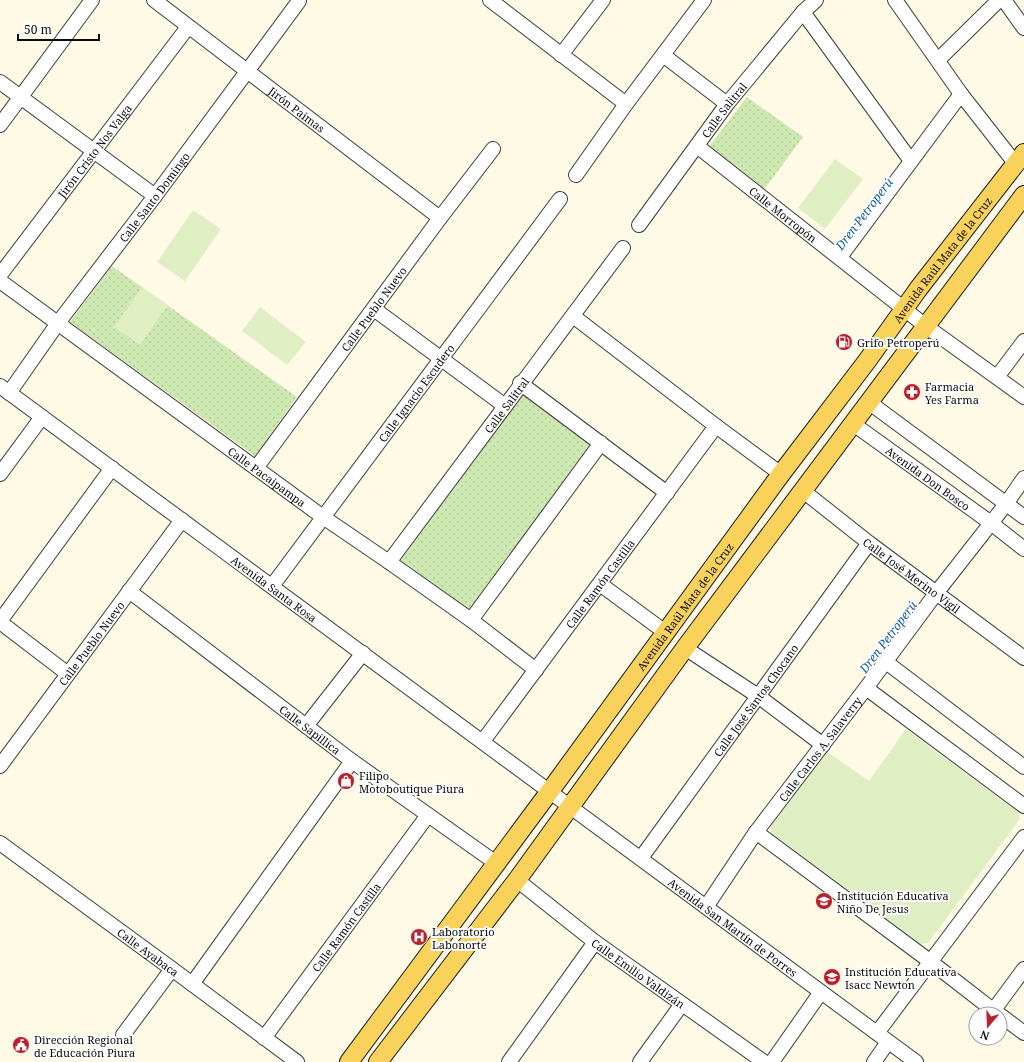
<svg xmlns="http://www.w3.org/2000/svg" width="1024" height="1062" font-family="'Noto Serif',serif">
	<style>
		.green { fill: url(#green-dots) }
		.pitch { fill: #e0efc3 }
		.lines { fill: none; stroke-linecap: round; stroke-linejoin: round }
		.minor-casing { stroke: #3d3d3d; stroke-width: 16 }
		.major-casing { stroke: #1b1b1b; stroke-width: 20 }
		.minor { stroke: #fff; stroke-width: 14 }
		.major { stroke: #f9d25c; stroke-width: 18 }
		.labels { text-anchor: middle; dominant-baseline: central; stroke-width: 4; stroke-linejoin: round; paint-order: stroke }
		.street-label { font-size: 11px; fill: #0a0a0a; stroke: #fff }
		.poi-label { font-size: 11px; fill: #0a0a0a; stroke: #fff; text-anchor: start }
		.water-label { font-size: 12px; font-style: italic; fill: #15609a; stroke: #fff }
	</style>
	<defs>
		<pattern id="green-dots" width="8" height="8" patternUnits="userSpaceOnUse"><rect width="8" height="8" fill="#cee8b2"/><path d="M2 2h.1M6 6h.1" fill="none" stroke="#b0c698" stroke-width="1.8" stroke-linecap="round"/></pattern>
	</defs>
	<rect width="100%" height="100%" fill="#fffae6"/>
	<!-- green -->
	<path class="green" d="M747,97L803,137L763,191L708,148Z
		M112,266L297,397L255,456L70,322Z
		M522,393L592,445L471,611L400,560Z"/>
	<!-- pitch -->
	<path class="pitch" d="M835,159L863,179L825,229L798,208Z
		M193,210L221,229L185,281L157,262Z
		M142,287L168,305L140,345L114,327Z
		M260,307L306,342L287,365L242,331Z
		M906,729L1018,812L1020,819L928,943L921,944L771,833V825L826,751L869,781Z"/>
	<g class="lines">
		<!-- minor casing -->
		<g class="minor-casing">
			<g id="minor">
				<path id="s1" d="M154,0L440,218"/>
				<path d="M490,0L626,104"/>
				<path d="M895,0L961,94L1015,163"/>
				<path d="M1004,0L1024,28"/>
				<path d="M803,12L911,161"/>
				<path d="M561,55L603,0"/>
				<path d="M663,55L727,104"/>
				<path d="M938,60L999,0"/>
				<path d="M0,82L155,196"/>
				<path d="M0,125L92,0"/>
				<path id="s2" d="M697,146L927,327L1024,397"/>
				<path d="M576,175L626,104L704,0"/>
				<path id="s3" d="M639,225L727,104L803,12L816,0"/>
				<path d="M840,257L961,94"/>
				<path id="s4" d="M0,275L188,27"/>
				<path id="s5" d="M0,281L323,517L389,562L471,620L536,670"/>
				<path d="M374,309L505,406"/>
				<path d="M573,316L716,426L781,474"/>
				<path d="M997,377L1024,341"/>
				<path d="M520,383L667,493"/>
				<path id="s6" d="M0,386L916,1062"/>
				<path id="s7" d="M9,393L58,323L155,196L299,1"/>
				<path d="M870,403L1024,517"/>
				<path id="s8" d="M852,423L991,523L1024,549"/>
				<path id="s9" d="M256,468L440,218L493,149"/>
				<path d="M0,474L42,417"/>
				<path id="s10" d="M802,490L869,543L1024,658"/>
				<path id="s11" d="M389,562L623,248"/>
				<path d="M600,584L665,632"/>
				<path id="s12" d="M272,586L560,199"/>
				<path id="s13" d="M129,591L352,761L496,863"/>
				<path d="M471,620L601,443"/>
				<path d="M0,621L112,468"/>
				<path d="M0,622L68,674"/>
				<path d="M685,648L758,696L823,745"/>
				<path d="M886,662L1024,767"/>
				<path d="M866,688L1024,806"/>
				<path d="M306,726L363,653"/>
				<path id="s14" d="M483,741L716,426"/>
				<path id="s15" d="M0,766L182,520"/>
				<path d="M756,832L931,962L998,1014"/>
				<path id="s16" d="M0,843L172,969L297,1062"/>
				<path id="s17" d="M641,858L869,543"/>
				<path id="s18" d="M517,880L595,942L764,1062"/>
				<path id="s19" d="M706,907L756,832L866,688L937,592L1006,504L1024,478"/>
				<path d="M192,984L352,761"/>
				<path d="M993,1011L1024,969"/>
				<path d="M1000,1015L1024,1033"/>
				<path d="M877,1033L1024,837"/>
				<path d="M123,1035L172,969"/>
				<path id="s20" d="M264,1038L428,815"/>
				<path d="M509,1062L595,942"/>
				<path d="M640,1062L682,1004"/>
				<path d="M772,1062L821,992"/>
				<path d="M874,1062L888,1042"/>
			</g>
		</g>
		<!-- major casing -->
		<g class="major-casing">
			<g id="major">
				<path id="s21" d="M349,1062L550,791L781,474L867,361L919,288L1024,153"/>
				<path d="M378,1062L517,880L685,648L1024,195"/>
			</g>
		</g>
		<!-- minor -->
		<use href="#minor" class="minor"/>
		<!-- major -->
		<use href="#major" class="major"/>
	</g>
	<!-- icons -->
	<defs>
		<g id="fuel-disc" transform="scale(0.9)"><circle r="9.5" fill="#b8232b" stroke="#fff"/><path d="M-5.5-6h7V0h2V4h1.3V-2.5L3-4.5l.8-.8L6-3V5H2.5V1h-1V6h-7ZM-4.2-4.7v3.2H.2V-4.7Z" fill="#fff"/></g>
		<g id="pharmacy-disc" transform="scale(0.9)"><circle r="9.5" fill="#b8232b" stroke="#fff"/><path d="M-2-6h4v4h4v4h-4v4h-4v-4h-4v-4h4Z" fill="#fff"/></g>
		<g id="shop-disc" transform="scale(0.9)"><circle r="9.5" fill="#b8232b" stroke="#fff"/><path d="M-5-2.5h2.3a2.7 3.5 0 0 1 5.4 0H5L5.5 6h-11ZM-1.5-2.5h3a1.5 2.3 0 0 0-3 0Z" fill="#fff"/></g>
		<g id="school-disc" transform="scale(0.9)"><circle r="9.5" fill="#b8232b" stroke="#fff"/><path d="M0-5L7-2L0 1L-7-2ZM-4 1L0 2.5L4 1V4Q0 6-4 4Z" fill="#fff"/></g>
		<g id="hospital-disc" transform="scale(0.9)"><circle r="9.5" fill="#b8232b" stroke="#fff"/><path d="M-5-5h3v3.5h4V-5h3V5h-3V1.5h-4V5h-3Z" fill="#fff"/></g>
		<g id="civic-disc" transform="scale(0.9)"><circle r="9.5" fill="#b8232b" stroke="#fff"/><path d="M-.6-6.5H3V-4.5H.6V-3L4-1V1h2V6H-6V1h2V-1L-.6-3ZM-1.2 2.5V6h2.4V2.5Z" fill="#fff"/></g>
	</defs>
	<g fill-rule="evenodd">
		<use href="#fuel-disc" x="844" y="342"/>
		<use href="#pharmacy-disc" x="912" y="392"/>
		<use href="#shop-disc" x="346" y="781"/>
		<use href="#school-disc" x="824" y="901"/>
		<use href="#hospital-disc" x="419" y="937"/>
		<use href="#school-disc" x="832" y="977"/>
		<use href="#civic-disc" x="21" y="1045"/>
	</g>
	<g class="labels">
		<!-- street labels -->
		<g class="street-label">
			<text stroke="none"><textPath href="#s1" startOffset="180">Jirón Paimas</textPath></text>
			<text stroke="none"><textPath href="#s3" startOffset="143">Calle Salitral</textPath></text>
			<text stroke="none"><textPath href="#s4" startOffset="156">Jirón Cristo Nos Valga</textPath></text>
			<text stroke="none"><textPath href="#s7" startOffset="244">Calle Santo Domingo</textPath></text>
			<text stroke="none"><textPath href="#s2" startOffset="110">Calle Morropón</textPath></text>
			<text stroke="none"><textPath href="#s21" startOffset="998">Avenida Raúl Mata de la Cruz</textPath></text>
			<text stroke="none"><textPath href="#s9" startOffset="198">Calle Pueblo Nuevo</textPath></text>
			<text stroke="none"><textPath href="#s12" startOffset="241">Calle Ignacio Escudero</textPath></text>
			<text stroke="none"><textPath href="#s11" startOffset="196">Calle Salitral</textPath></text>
			<text stroke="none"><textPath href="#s5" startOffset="331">Calle Pacaipampa</textPath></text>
			<text stroke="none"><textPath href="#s8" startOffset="94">Avenida Don Bosco</textPath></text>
			<text stroke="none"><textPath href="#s10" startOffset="139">Calle José Merino Vigil</textPath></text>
			<text stroke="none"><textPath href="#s14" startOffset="196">Calle Ramón Castilla</textPath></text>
			<text stroke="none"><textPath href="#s6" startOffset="341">Avenida Santa Rosa</textPath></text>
			<text stroke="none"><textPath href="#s21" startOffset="566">Avenida Raúl Mata de la Cruz</textPath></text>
			<text stroke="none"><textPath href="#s15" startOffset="153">Calle Pueblo Nuevo</textPath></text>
			<text stroke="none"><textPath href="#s17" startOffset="195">Calle José Santos Chocano</textPath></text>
			<text stroke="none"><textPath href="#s13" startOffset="228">Calle Sapillica</textPath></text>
			<text stroke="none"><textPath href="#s19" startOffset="195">Calle Carlos A. Salaverry</textPath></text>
			<text stroke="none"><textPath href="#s20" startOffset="138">Calle Ramón Castilla</textPath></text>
			<text stroke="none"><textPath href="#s6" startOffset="911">Avenida San Martín de Porres</textPath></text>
			<text stroke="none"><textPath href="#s16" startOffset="184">Calle Ayabaca</textPath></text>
			<text stroke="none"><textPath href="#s18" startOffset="153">Calle Emilio Valdizán</textPath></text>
		</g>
		<!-- poi labels -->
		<g class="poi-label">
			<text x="857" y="342">Grifo Petroperú</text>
			<text x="925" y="386">Farmacia<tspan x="925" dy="13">Yes Farma</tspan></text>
			<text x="359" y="775">Filipo<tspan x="359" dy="13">Motoboutique Piura</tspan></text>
			<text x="837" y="895">Institución Educativa<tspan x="837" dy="13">Niño De Jesus</tspan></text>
			<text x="432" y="931">Laboratorio<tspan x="432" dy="13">Labonorte</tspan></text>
			<text x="845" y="971">Institución Educativa<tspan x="845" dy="13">Isacc Newton</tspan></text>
			<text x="34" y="1039">Dirección Regional<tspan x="34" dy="13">de Educación Piura</tspan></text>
		</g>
		<!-- water labels -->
		<g class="water-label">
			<text transform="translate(864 214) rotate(-53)">Dren Petroperú</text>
			<text transform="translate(888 637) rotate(-53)">Dren Petroperú</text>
		</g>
	</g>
	<!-- north arrow -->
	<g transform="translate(988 1026) rotate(199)"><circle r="19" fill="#ffffff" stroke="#9d9d9d"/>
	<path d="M0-3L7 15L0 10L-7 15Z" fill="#b8232b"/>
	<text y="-6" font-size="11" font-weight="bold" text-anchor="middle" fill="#0a0a0a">N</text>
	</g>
	<!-- scale -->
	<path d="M18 34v6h81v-6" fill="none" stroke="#0a0a0a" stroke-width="2"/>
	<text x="24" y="34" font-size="12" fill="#0a0a0a" stroke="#ffffff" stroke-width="3" paint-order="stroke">50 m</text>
</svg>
